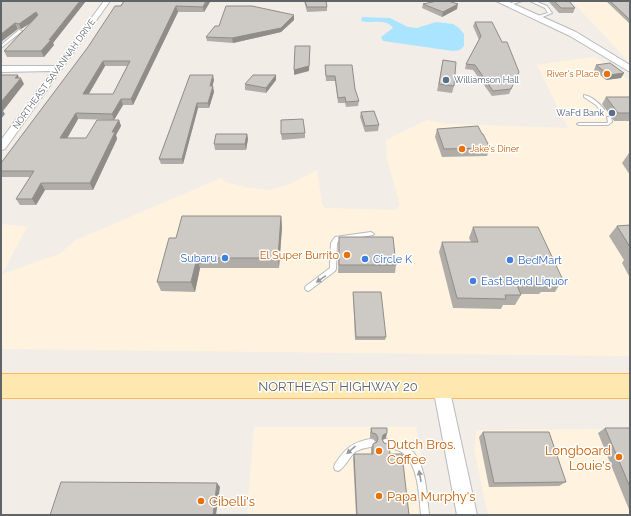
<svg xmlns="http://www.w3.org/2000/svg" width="631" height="516" font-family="Raleway,sans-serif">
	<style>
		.commercial { fill: #fff3df }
		.water { fill: #aae4ff }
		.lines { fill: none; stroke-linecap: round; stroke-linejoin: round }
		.service-casing { stroke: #b7babe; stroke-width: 2 }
		.minor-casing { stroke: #b7babe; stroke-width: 2 }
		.tertiary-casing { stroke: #b7babe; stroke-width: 2 }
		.primary-casing { stroke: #fdb955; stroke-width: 2 }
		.service { fill: #fff; fill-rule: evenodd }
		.minor { fill: #fff; fill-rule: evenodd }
		.tertiary { fill: #fff; fill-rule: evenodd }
		.primary { fill: #ffe8af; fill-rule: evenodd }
		.wall { fill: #b0ada9; fill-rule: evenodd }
		.shaded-wall { fill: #908d89 }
		.building { fill: #cdc9c4; stroke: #908d89; fill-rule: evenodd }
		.oneway { fill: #969a9d }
		.food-dot { fill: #e8710a; stroke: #fff; stroke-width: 1.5 }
		.service-dot { fill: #5c6f8a; stroke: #fff; stroke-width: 1.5 }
		.shop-dot { fill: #3f7fe0; stroke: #fff; stroke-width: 1.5 }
		.labels { text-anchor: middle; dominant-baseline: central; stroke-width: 3; stroke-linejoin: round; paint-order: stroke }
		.far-street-label { font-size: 9px; fill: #5e6468; stroke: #fff }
		.far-food-label { font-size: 9px; fill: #c56008; stroke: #fff; text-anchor: end }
		.far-service-label { font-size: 9px; fill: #4e5e75; stroke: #fff; text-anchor: start }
		.food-label { font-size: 11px; fill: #c56008; stroke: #fff; text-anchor: end }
		.shop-label { font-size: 11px; fill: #366cbe; stroke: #fff; text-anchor: start }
		.near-street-label { font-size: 13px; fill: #5e6468; stroke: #fff }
		.near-food-label { font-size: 13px; fill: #c56008; stroke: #fff; text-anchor: start }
	</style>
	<rect width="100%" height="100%" fill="#f2eee7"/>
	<!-- commercial -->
	<path class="commercial" d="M572,1H630V63L629,62Z
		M595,57L630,81V356L1,349V224L27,227L2,274L59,254L76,240L221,178L226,182L249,188L268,190L288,185L317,170L322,204L325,208L395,210L400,205L387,159L386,140L427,120L446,124L568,128L537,65Z
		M254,427H416L431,515H247Z
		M630,429V515H488L474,449L477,430Z"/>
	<!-- water -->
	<path class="water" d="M362,17L390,18L408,27L417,28L436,22L453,24L459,28L464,34V46L460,50L453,51L383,41L381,37L393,28C386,18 372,24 361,21Z"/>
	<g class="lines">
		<!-- service casing -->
		<g class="service-casing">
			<path id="service" d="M517,1H522L510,5L508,4Z
				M530,1H535L547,6L552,13L540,18H538V16L548,13L545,8Z
				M19,30L22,31L1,48V45Z
				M584,95C591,96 599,103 604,109V110H600L596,105L584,97Z
				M607,117H611L612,122L608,125H579L577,124L579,123H607L608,122Z
				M371,232L374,234L373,235L339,241L337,243L336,269L335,271L310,290L308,291L306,290L305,288L306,286L330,268L331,243L335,237Z
				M371,439L374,440L375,443L374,446C368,448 361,448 355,452C349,457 345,468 338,471L335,470L334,467L335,464C345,449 352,442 371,439Z
				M386,439C394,441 402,442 409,448C426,461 427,495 429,515H421C419,497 419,466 403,453C397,448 390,449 383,446L382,443L383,440Z"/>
		</g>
		<!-- minor casing -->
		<g class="minor-casing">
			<path id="minor" d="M104,1H110L5,149L1,150V140L52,71L1,72V66H56Z
				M441,379L447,382L449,387L477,515H457L433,387L435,382Z"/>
		</g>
		<!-- tertiary casing -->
		<g class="tertiary-casing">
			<path id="tertiary" d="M496,1H507L576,32L630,65V72L570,36Z"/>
		</g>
		<!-- primary casing -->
		<g class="primary-casing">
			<path id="primary" d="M1,374H630V398H1Z"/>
		</g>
		<!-- service -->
		<use href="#service" class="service"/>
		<!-- minor -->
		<use href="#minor" class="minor"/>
		<!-- tertiary -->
		<use href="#tertiary" class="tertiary"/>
		<!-- primary -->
		<use href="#primary" class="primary"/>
	</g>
	<!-- wall -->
	<path class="wall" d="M1,1H86L53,43L54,45L44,57H7L4,51L31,23L21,29H18Z
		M124,1H209L210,2L204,12H178L133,105H123L114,120L78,119L67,138H86L119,120L121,126L116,135L117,139L93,190H45L36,205H20L16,199L30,177H1V163ZM105,66H127L113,94H89Z
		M304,1H326L327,7V11L307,12Z
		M548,1H569L575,8L573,13H559Z
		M606,1H630V24Z
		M423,4L457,9L442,17L422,8Z
		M294,20L281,32L233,43L207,41L206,37L219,26Z
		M475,22L519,72L509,94L492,96L473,70L465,69L466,64L479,40L473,26Z
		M443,60L454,86L452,93L437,91Z
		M325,65L355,89L359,101L358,106L346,107L345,103H338L335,81H326Z
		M596,65L624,73L621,78L606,80L594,70Z
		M190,75L214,80L212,86L214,92L209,108H198L183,164H161L159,159Z
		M276,75V80L266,93L245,90V84Z
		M606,97H630V121H614L602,104Z
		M361,112L379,125L378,131L365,132L360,117Z
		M437,129L482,134L490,148L487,156L442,157L435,137Z
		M305,133V138L282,140L281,134Z
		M247,134L248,139L246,150H215L214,144Z
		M629,153H630V175L622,163Z
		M281,216L282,227L279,268H200L195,292L161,291L157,282L176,238Z
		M630,225V278L622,263L624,260L609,236L617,226Z
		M473,227L562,278L560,279L561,282L555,292H541L539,294H520L521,295L515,305H503L501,309L453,308L439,252L442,242H471L469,238Z
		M339,237L396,265L395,273H338Z
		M353,292L386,337L385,340H355Z
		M371,428L386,438L382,439L390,454L409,515H356L353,458L354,454H371V448L373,444L376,442L374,439L370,438V433Z
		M605,428H630V512L598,433Z
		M483,432L566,482L559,486L489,487L479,437Z"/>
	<!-- shaded-wall -->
	<path class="shaded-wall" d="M80,1H86L53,43L54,45L44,57L41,51L49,40Z
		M206,1H209L210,2L204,12L203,7Z
		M458,4L457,9L442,17L443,12Z
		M176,6L178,12L133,105L131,99Z
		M36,12L38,18L21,29L19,24Z
		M294,15V20L281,32L233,43L232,38Z
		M15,23L18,29L1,42V34Z
		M310,46L309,71L294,75V70Z
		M103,61L105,66L85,100L83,94Z
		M624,73L621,78L606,80L609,75Z
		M18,75L20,80L21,78L24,84L3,111L5,114L1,119V102L15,78Z
		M213,75L214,80L211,92L210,86Z
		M276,75V80L266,93V88Z
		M213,86L214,92L209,108L208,103Z
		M121,99L123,105L114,120L112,114Z
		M197,103L198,108L183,164L182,159Z
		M76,113L78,119L64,144L60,138Z
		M119,120L121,126L116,135L117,139L93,190L90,183L112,132Z
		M247,134L248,139L246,150L245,144Z
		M41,183L45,190L36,205L32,199Z
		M281,216L282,227L279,268L278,258Z
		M197,258L200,268L195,292L191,282Z
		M387,433L386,438L382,440L383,435Z
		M217,483L220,487L216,515H213Z"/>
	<!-- building -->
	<path class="building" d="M1,1H80L49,40H51L41,51H4L38,15L36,12L19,24L15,23L1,34Z
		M124,1H206L203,7L176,6L131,99H121L112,114L76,113L60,138H86L97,120H119L112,132H115L90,183H41L32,199H16L34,171H1V163L88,47L115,6H121ZM103,61H130L113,94H83Z
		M305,1H326L327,7H307Z
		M437,1H448L458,4L443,12L423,4Z
		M554,1H569L575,8H561Z
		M610,1H630V20Z
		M226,6H252L294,15L281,28L232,38L206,37L215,26H219Z
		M475,22H492L502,42H507L519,72L511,89L493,91L475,65L466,64L481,36Z
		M295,46H310L309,66L294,70Z
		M443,60L456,62L454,86L439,84Z
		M610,63L624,73L609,75L596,65Z
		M325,65H352L355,89L359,101L346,102L345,97L338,98L335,76H326Z
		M1,75H18L15,78H21L1,102Z
		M190,75H213L210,86H213L208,103H197L182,159H159Z
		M253,75H276L266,88L245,84Z
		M606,97H630V113H618Z
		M374,111L379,125L365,126L361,112Z
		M303,119L305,133L281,134V120Z
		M478,126L482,134H483L490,148L444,149L437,129Z
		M216,134H247L245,144H214Z
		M182,216H281L278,258H197L191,282H157L169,238H176Z
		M630,225V247L617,226Z
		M473,227H538L562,278H560L561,282H544L545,285H517L521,295H505L506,299L457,298L442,242H478Z
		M339,237H393L396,265H339Z
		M353,292H381L386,337H356Z
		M371,428H387V433L383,435L382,439L384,443L389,444L390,454H402L409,515H357L354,454H373V444L377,442L378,438L376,434L372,433Z
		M605,428H630V487Z
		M483,432H549L566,482L494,483Z
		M61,482L217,483L213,515H50Z"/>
	<!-- one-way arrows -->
	<defs><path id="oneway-solid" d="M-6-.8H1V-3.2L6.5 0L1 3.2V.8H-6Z"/></defs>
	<g class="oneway">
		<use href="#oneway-solid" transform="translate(321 279) rotate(145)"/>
		<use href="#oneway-solid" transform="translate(351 450) rotate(138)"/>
		<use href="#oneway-solid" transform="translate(420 476) rotate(-100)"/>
	</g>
	<!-- markers -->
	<g class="food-dot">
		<circle cx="607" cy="74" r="4"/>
		<circle cx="462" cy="149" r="4"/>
		<circle cx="347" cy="255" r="4"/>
		<circle cx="379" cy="451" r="4"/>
		<circle cx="619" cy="457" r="4"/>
		<circle cx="379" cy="496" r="4"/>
		<circle cx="201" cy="501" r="4"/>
	</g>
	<g class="service-dot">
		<circle cx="446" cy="80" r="4"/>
		<circle cx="612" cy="113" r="4"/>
	</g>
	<g class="shop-dot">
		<circle cx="225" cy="258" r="4"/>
		<circle cx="365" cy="259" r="4"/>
		<circle cx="510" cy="260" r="4"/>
		<circle cx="473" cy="281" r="4"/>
	</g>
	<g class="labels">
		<!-- far-street labels -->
		<g class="far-street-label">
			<text transform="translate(54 74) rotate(-54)">NORTHEAST SAVANNAH DRIVE</text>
		</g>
		<!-- far-food labels -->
		<g class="far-food-label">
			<text x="599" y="74">River's Place</text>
			<text x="470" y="149" text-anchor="start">Jake's Diner</text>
		</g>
		<!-- far-service labels -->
		<g class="far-service-label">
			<text x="454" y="80">Williamson Hall</text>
			<text x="604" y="113" text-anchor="end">WaFd Bank</text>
		</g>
		<!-- food labels -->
		<g class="food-label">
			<text x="339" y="255">El Super Burrito</text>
		</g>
		<!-- shop labels -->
		<g class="shop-label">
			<text x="217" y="258" text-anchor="end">Subaru</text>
			<text x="373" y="259">Circle K</text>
			<text x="518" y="260">BedMart</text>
			<text x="481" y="281">East Bend Liquor</text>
		</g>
		<!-- near-street labels -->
		<g class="near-street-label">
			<text x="338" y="386">NORTHEAST HIGHWAY 20</text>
		</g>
		<!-- near-food labels -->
		<g class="near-food-label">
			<text x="387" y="444">Dutch Bros.<tspan x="387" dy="15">Coffee</tspan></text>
			<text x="611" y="450" text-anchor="end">Longboard<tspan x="611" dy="15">Louie's</tspan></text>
			<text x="387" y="496">Papa Murphy's</text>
			<text x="209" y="501">Cibelli's</text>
		</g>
	</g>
	<!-- border -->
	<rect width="631" height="516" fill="none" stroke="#5e6468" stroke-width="4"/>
</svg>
